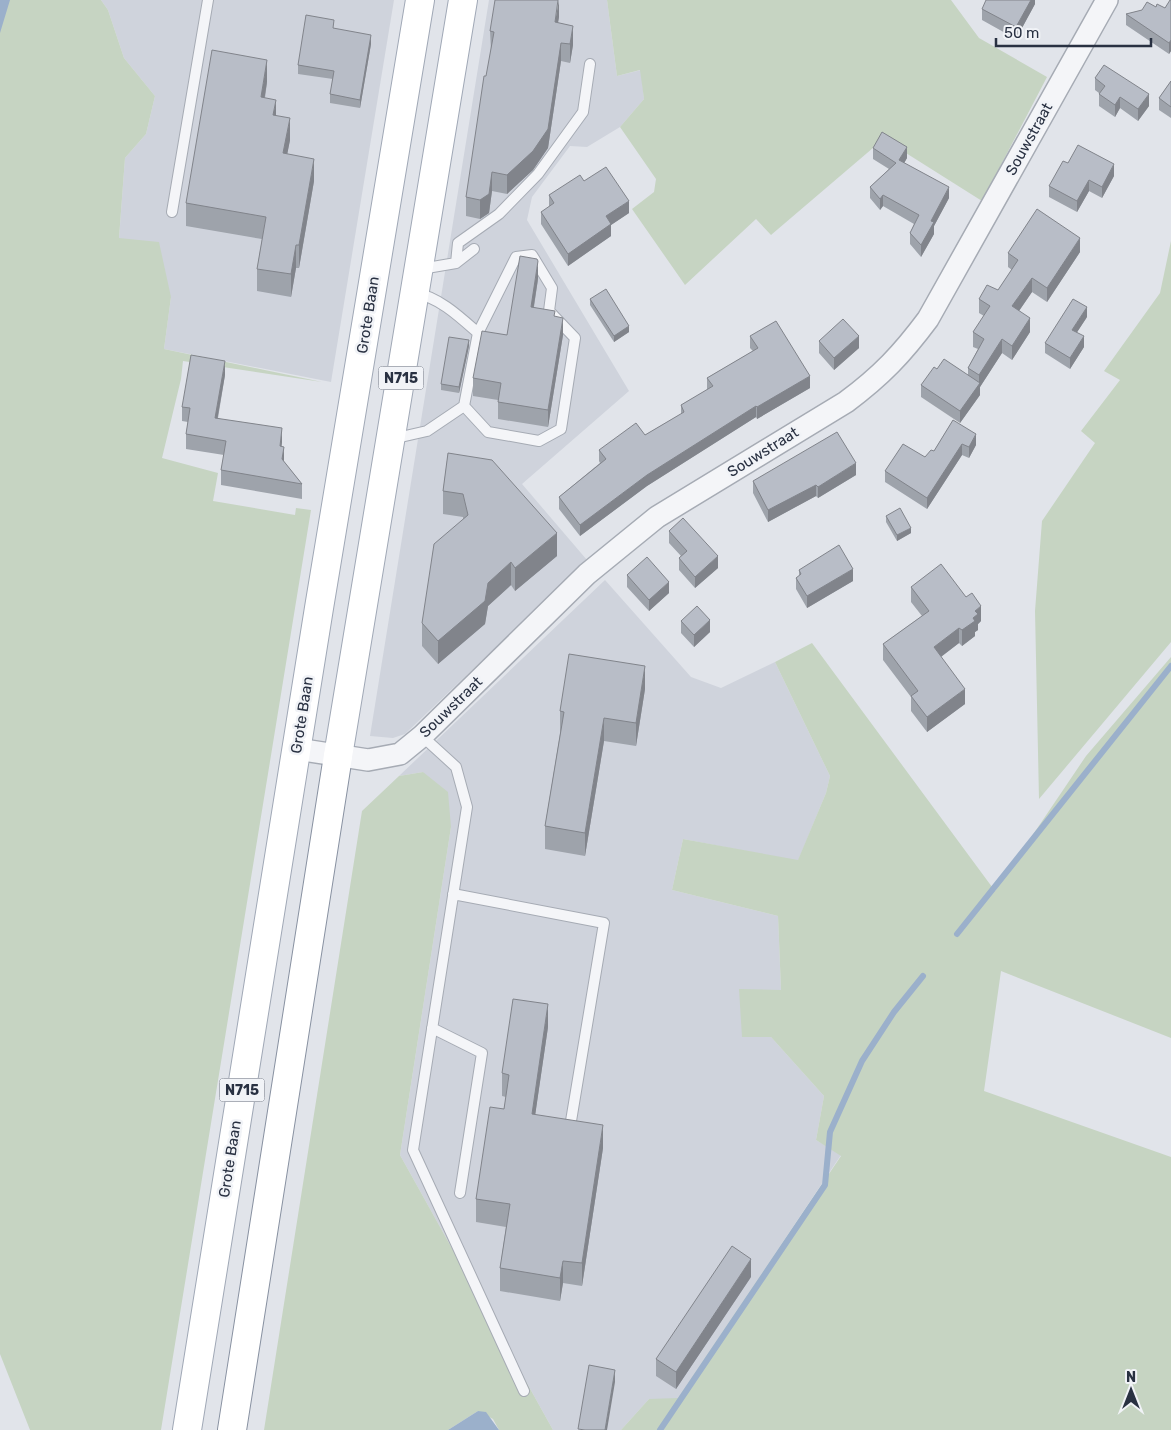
<svg xmlns="http://www.w3.org/2000/svg" width="1171" height="1430" font-family="Rubik,sans-serif">
	<style>
		.built { fill: #cfd3dc }
		.green { fill: #c6d4c2 }
		.water { fill: #9bb0cb }
		.lines { fill: none; stroke-linecap: round; stroke-linejoin: round }
		.stream { stroke: #9bb0cb; stroke-width: 6 }
		.lane-casing { stroke: #a6abb4; stroke-width: 12 }
		.street-casing { stroke: #a6abb4; stroke-width: 24 }
		.primary-casing { stroke: #a0a8b6; stroke-width: 30 }
		.highway-casing { stroke: #8891a1; stroke-width: 30 }
		.lane { stroke: #f4f5f8; stroke-width: 10 }
		.street { stroke: #f4f5f8; stroke-width: 21 }
		.primary { stroke: #fff; stroke-width: 28 }
		.highway { stroke: #fff; stroke-width: 28 }
		.wall { fill: #9ea3ab }
		.shaded-wall { fill: #81848b }
		.building { fill: #b8bdc7; stroke: #81848b }
		.labels { text-anchor: middle; dominant-baseline: central; stroke-width: 5; stroke-linejoin: round; paint-order: stroke }
		.shield { fill: #f1f3f7; stroke: #656b78; stroke-width: 1 }
		.shield-label { font-size: 14px; font-weight: bold; fill: #293142 }
		.street-label { font-size: 15px; fill: #293142; stroke: #f1f3f7 }
	</style>
	<rect width="100%" height="100%" fill="#e1e4ea"/>
	<!-- built -->
	<path class="built" d="M101,0H394L331,382L164,349L171,297L119,239L125,158L146,134L155,96L124,58L108,10Z
		M489,0H607L617,76L641,70L644,99L620,127L587,147L570,146L532,197L527,220L629,391L522,484L587,560L405,734L393,738L370,736Z
		M605,580L691,677L721,688L775,662L830,776L826,793L798,861L683,839L672,890L778,916L781,991L742,1037H771L824,1096L816,1140L841,1155L678,1399H649L621,1430H553L400,1155L451,827L423,772L399,776Z"/>
	<!-- green -->
	<path class="green" d="M0,0H101L108,10L124,58L155,96L146,134L125,158L119,238L159,242L171,297L164,349L322,382L183,361L181,379L162,458L218,473L213,501L295,515L296,508L311,510L161,1430H30L0,1354Z
		M607,0H951L979,38L1047,77L982,201L898,148L887,136L771,235L756,219L685,285L632,209L654,192L656,179L620,127L644,99L640,70L617,76Z
		M1171,241V642L1039,799L1035,611L1042,521L1095,443L1081,431L1120,380L1104,371L1160,293Z
		M812,643L995,891L1086,756L1171,657V1038L1001,971L984,1091L1171,1157V1430H621L649,1399L678,1398L841,1156L816,1140L824,1096L771,1037H742L739,989L781,990L778,916L672,890L683,839L798,860L826,793L830,776L775,662Z
		M423,772L448,792L451,827L400,1155L553,1430H499L493,1419L478,1411L448,1430H264L362,811L399,776Z"/>
	<!-- water -->
	<path class="water" d="M0,0H10L0,33Z
		M478,1411L486,1412L499,1430H448Z"/>
	<g class="lines">
		<!-- stream -->
		<path class="stream" d="M957,934L1171,666
			M660,1430L825,1185L830,1132L862,1061L894,1012L923,976"/>
		<!-- lane casing -->
		<g class="lane-casing">
			<path id="lane" d="M172,212L208,0
				M456,263L458,243L499,214L538,174L583,112L590,64
				M421,269L456,263L474,249
				M464,406L488,432L539,441L561,429L575,338L549,311L552,288L532,255L516,257L478,333
				M392,439L427,431L464,406L478,333C460,317 439,297 415,293
				M422,736L456,767L467,807L413,1150L524,1391
				M453,894L604,923L569,1133
				M432,1028L482,1053L460,1193"/>
		</g>
		<!-- street casing -->
		<g class="street-casing">
			<path id="street" d="M297,749L368,760L400,754L422,736L587,574L657,517L846,402C881,376 902,354 928,319L1107,0"/>
		</g>
		<!-- primary casing -->
		<g class="primary-casing">
			<path id="primary" d="M338,756L463,0
				M187,1430L319,608L420,0"/>
		</g>
		<!-- highway casing -->
		<g class="highway-casing">
			<path id="highway" d="M232,1430L338,756"/>
		</g>
		<!-- lane -->
		<use href="#lane" class="lane"/>
		<!-- street -->
		<use href="#street" class="street"/>
		<!-- primary -->
		<use href="#primary" class="primary"/>
		<!-- highway -->
		<use href="#highway" class="highway"/>
	</g>
	<!-- wall -->
	<path class="wall" d="M1035,0V4L1016,39L982,20V9Z
		M1171,0V51L1169,54L1126,25V14L1156,7L1165,8Z
		M559,17L558,22L573,45L570,63L561,61L548,148L533,170L507,194L492,191L489,213L480,219L466,216V197L491,50L490,31Z
		M334,29L371,44L360,108L330,103V94L333,79L298,74V65Z
		M1095,78L1149,106L1138,121L1120,108L1115,117L1099,106V93L1095,90Z
		M1171,81V118L1159,110V98Z
		M267,82L265,98L276,115L290,140L287,154L314,181L299,268H296L291,297L257,291V269L262,239L186,226V203Z
		M873,148L907,158L904,163L949,198L934,226V234L921,257L910,244V233L914,224L883,206L880,210L870,198V187L889,169L873,159Z
		M1068,163L1114,176L1102,198L1089,191L1077,212L1049,197V186Z
		M584,181L629,213L611,225V236L568,266L541,224V212L549,207V195Z
		M1080,252L1047,302L1032,292L1019,311L1030,332L1012,360L1002,353L980,387V395L960,423L921,397V385L937,369L968,375V368L978,349L973,347V332L984,316L979,313V299L998,290L1012,270L1008,267V253Z
		M538,279L534,307L555,316L563,335L548,427L498,419V400L473,396V378L507,335Z
		M590,299L629,332L614,342L590,305Z
		M1087,317L1077,332L1084,347L1070,369L1045,353V343Z
		M750,336L810,388L757,419L756,417L647,486L580,536L559,509V497L600,463L599,461V450L645,435L681,414V405L707,390V378L753,351L750,348Z
		M819,341L859,348L834,370L819,353Z
		M469,346L459,393L441,390V384Z
		M225,375L218,418L282,442L281,447L284,462L302,484V499L221,485V470L224,455L186,449V434L188,422L182,421V407Z
		M953,420L976,445L969,458L962,455L927,509L885,482V471L925,457L934,451Z
		M448,453L557,556L515,591L511,585L488,606L485,624L438,664L422,646V623L463,519V517L443,514V491Z
		M856,475L818,498L816,496L768,522L753,493V481Z
		M886,516L911,533L897,541L886,522Z
		M669,531L718,568L695,588L679,570V558L681,556L669,543Z
		M799,570L853,581L807,608L796,589V578L799,576Z
		M627,575L669,593L649,611L627,587Z
		M911,587L981,621L978,624V630L975,632V636L962,646L959,643L941,657L965,704L927,732L911,711V697L883,660V644L922,616L911,602Z
		M681,621L710,632L694,647L681,633Z
		M645,689L636,746L604,741L585,856L545,849V826L560,734V711Z
		M548,1027L535,1115L603,1148L582,1286L563,1283L560,1301L500,1291V1268L506,1227L476,1222V1199L504,1109L506,1097L502,1096V1073Z
		M751,1277L676,1389L656,1376V1359Z"/>
	<!-- shaded-wall -->
	<path class="shaded-wall" d="M559,0V17L555,40V22Z
		M1031,0H1035V4L1016,39V27Z
		M573,26V45L570,63V44Z
		M371,35V44L360,108V100Z
		M1171,40V51L1169,54V43Z
		M561,43V61L548,148L533,170L507,194V175Z
		M267,60V82L261,120V97Z
		M1149,94V106L1138,121V109Z
		M1120,97V108L1115,117V105Z
		M276,100V123L273,115Z
		M290,118V140L283,176V153Z
		M907,147V158L899,172V160Z
		M314,159V181L299,268V245Z
		M1114,164V176L1102,198V187Z
		M492,172V191L489,213L480,219V200Z
		M1089,180V191L1077,212V201Z
		M949,187V198L934,226V234L921,257V245L931,221Z
		M883,195V206L880,210V199Z
		M629,201V213L611,225V236L568,266V254L606,216Z
		M1080,238V252L1047,302V288Z
		M296,245V268L291,297V274Z
		M538,261V279L531,324V307Z
		M1032,278V292L1012,321V306Z
		M1087,307V317L1072,340V330Z
		M563,318V335L548,427V410Z
		M1030,318V332L1012,360V346Z
		M629,326V332L614,342V336Z
		M859,336V348L834,370V358Z
		M1084,336V347L1070,369V358Z
		M1002,339V353L980,387V395L960,423V411L979,384V375Z
		M469,340V346L459,393V387Z
		M225,361V375L215,432V418Z
		M810,376V388L757,419V407Z
		M756,406V417L647,486L580,536V525L647,475Z
		M282,428V442L280,461V446Z
		M976,434V445L969,458V447Z
		M962,444V455L927,509V498Z
		M284,447V462L282,459Z
		M856,463V475L818,498V487Z
		M816,485V496L768,522V510Z
		M911,528V533L897,541V535Z
		M557,533V556L515,591V568Z
		M718,556V568L695,588V577Z
		M511,562V585L488,606L485,624L438,664V641L488,583Z
		M853,569V581L807,608V596Z
		M669,582V593L649,611V600Z
		M981,606V621L978,624V630L975,632V636L962,646V630L973,618L975,611Z
		M710,620V632L694,647V635Z
		M959,628V643L934,662V647Z
		M645,666V689L636,746V723Z
		M965,689V704L927,732V717Z
		M604,718V741L585,856V833Z
		M548,1004V1027L532,1137V1114Z
		M603,1125V1148L582,1286V1263Z
		M751,1259V1277L676,1389V1372Z
		M563,1261V1283L560,1301V1278Z
		M615,1370V1382L607,1430H605Z"/>
	<!-- building -->
	<path class="building" d="M495,0H558L555,22L573,26L570,44L561,43L548,129L533,151L507,175L492,172L489,194L480,200L466,197L484,76H486L494,32L490,31Z
		M986,0H1031L1016,27L982,9Z
		M1170,0H1171V40L1169,43L1126,14L1142,10L1147,2L1156,7L1157,4L1165,8Z
		M306,15L334,20L333,28L371,35L360,100L330,94L334,71L298,65Z
		M212,50L267,60L261,97L276,100L273,115L290,118L283,153L314,159L299,245H296L291,274L257,269L266,217L186,203Z
		M1104,65L1149,94L1138,109L1120,97L1115,105L1099,94L1105,86L1095,78Z
		M1171,81V107L1159,98Z
		M882,132L907,147L899,160L949,187L931,221L934,222L921,245L910,233L919,215L883,195L880,199L870,187L896,163L873,148Z
		M1078,145L1114,164L1102,187L1089,180L1077,201L1049,186L1063,161L1068,163Z
		M606,167L629,201L606,216L611,224L568,254L541,212L554,203L549,195L580,175L584,181Z
		M1037,209L1080,238L1047,288L1032,278L1012,306L1030,318L1012,346L1002,339L979,375L968,368L984,339L973,332L990,306L979,299L987,285L998,290L1018,260L1008,253Z
		M520,256L537,259L538,261L531,307L555,311L554,316L563,318L548,410L498,402L501,383L473,378L482,331L507,335Z
		M606,289L629,326L614,336L590,299Z
		M1073,299L1087,307L1072,330L1084,336L1070,358L1045,343Z
		M843,319L859,336L834,358L819,341Z
		M776,321L810,376L757,407L756,406L647,475L580,525L559,497L606,459L599,450L636,423L645,435L684,412L681,405L713,386L707,378L758,348L750,336Z
		M449,337L469,340L459,387L441,384Z
		M191,355L225,361L215,418L282,428L280,446L284,447L282,459L302,484L221,470L226,441L186,434L190,408L182,407Z
		M944,359L980,383L960,411L921,385L934,367L937,369Z
		M953,420L976,434L969,447L962,444L927,498L885,471L903,444L925,457L931,450L934,451Z
		M837,432L856,463L818,487L816,485L768,510L753,481Z
		M448,453L492,460L557,533L515,568L511,562L488,583L485,601L438,641L422,623L434,544L468,515L463,494L443,491Z
		M900,508L911,528L897,535L886,516Z
		M683,518L718,556L695,577L679,558L687,551L669,531Z
		M839,545L853,569L807,596L796,578L801,574L799,570Z
		M647,557L669,582L649,600L627,575Z
		M941,564L966,597L972,593L981,606L975,611L978,614L973,618L975,621L962,630L959,628L934,647L965,689L927,717L911,696L918,691L883,644L929,611L911,587Z
		M697,606L710,620L694,635L681,621Z
		M569,654L645,666L636,723L604,718L585,833L545,826L564,712L560,711Z
		M513,999L548,1004L532,1114L603,1125L582,1263L563,1261L560,1278L500,1268L510,1204L476,1199L490,1107L504,1109L509,1075L502,1073Z
		M732,1246L751,1259L676,1372L656,1359Z
		M589,1365L615,1370L605,1430H585L578,1429Z"/>
	<g class="labels">
		<!-- shield labels -->
		<g class="shield">
			<rect x="378.5" y="366.5" width="45" height="23" rx="4"/>
			<rect x="219.5" y="1078.5" width="45" height="23" rx="4"/>
		</g>
		<g class="shield-label">
			<text x="401" y="378">N715</text>
			<text x="242" y="1090">N715</text>
		</g>
		<!-- street labels -->
		<g class="street-label">
			<text transform="translate(1029 139) rotate(-61)">Souwstraat</text>
			<text transform="translate(368 315) rotate(-81)">Grote Baan</text>
			<text transform="translate(763 452) rotate(-32)">Souwstraat</text>
			<text transform="translate(451 707) rotate(-44)">Souwstraat</text>
			<text transform="translate(302 715) rotate(-81)">Grote Baan</text>
			<text transform="translate(230 1159) rotate(-81)">Grote Baan</text>
		</g>
	</g>
	<!-- north arrow -->
	<g transform="translate(1131 1390)" stroke="#f1f3f7" stroke-width="4" paint-order="stroke">
	<path d="M0-4L9 19L0 12L-9 19Z" fill="#293142"/>
	<text y="-8" font-size="14" font-weight="bold" text-anchor="middle" fill="#293142">N</text>
	</g>
	<!-- scale -->
	<path d="M996 38v8h155v-8" fill="none" stroke="#293142" stroke-width="2.5"/>
	<text x="1004" y="38" font-size="15" fill="#293142" stroke="#f1f3f7" stroke-width="4" paint-order="stroke">50 m</text>
</svg>
